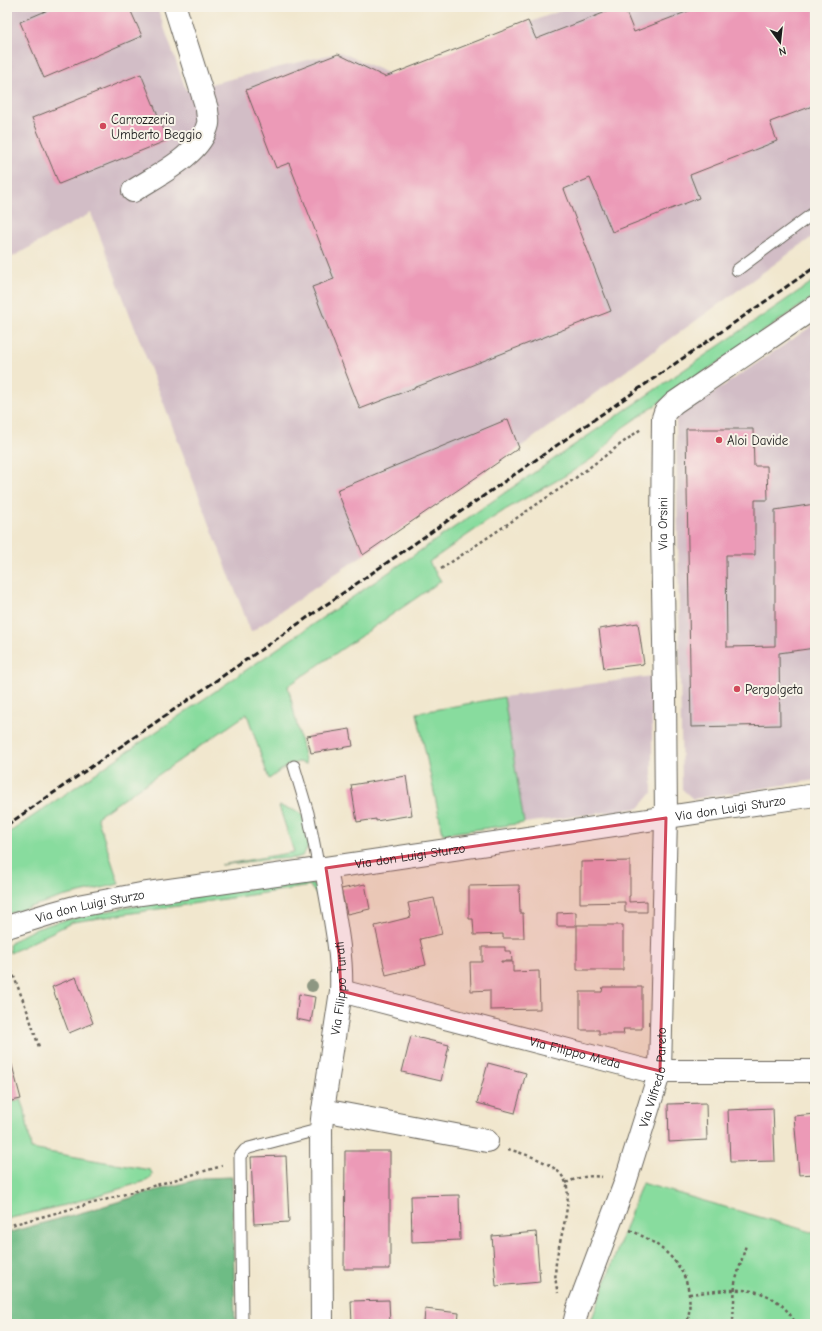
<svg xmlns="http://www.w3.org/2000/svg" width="822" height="1331" font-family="'Comic Neue',sans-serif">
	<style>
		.industrial { fill: #d2bdc6 }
		.green { fill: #88dc9e; stroke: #527c5d }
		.forest { fill: #6ebc85; stroke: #456c50 }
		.building { fill: #ec9ab7 }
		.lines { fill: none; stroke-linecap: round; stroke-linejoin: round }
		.service-casing { stroke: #67635a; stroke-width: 13 }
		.minor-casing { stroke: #67635a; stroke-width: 24 }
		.path { stroke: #67635a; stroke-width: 2.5; stroke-dasharray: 3 3; stroke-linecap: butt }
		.service { stroke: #fff; stroke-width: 11 }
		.minor { stroke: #fff; stroke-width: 22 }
		.rail { stroke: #1c1c1c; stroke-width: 3; stroke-dasharray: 6 3; stroke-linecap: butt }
		.tree { fill: #8d9782 }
		.marked { fill: #d1495b; fill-opacity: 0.2; stroke: #d1495b; stroke-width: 3; stroke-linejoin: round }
		.poi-dot { fill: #d1495b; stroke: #f7f3e8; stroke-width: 1.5 }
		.labels { text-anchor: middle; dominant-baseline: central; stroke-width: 4; stroke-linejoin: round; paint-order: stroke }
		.poi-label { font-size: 13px; fill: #1c1c1c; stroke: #f7f3e8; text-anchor: start }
		.street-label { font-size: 13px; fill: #1c1c1c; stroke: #f7f3e8 }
	</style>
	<rect width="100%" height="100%" fill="#f7f3e8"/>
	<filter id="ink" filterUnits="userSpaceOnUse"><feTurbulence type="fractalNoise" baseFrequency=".025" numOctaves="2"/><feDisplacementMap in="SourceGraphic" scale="8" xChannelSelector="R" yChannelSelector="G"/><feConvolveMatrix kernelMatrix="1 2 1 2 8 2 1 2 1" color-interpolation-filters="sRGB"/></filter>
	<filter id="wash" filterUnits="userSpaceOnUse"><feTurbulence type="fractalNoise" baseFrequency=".012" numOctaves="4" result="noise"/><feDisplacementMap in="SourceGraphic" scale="16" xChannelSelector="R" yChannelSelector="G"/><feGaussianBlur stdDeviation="0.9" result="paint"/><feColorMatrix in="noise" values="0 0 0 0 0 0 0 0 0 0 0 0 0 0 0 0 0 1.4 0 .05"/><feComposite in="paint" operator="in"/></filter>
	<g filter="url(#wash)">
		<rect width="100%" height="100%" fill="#f1e7ce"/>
		<!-- industrial -->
		<path class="industrial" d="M7,7H157L186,90L340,52L392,75L570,7H815V235L519,448L251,632L91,213L7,260Z
			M815,324V780L693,799L682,789L676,418Z
			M652,676V793L639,808L524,823L504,697L549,690Z"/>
		<!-- green -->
		<path class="green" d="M815,280V296L622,428C613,436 607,447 597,455C568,476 535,492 505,510C479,526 454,545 429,562L441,581L288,686L306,764L299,762L288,765L269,779L247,714L97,817L119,884L62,897L7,914V834Z
			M504,697L524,823L443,834L417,713Z
			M279,806L297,811L303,816L307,835L308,846L305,852L302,856L296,858L261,860L221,865L294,852Z
			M301,882C311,882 320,886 318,897L310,886L73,922L10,953L9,945C30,925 76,918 103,912C169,899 235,891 301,882Z
			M21,1099L25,1110L31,1149L150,1170L152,1173L151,1178L146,1181L65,1205L7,1219V1102Z
			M642,1183L815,1233V1324H590Z"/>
		<!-- forest -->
		<path class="forest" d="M232,1177L235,1324H7V1233L91,1210L154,1191L203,1178Z"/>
		<g id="blocks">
			<!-- building -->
			<path class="building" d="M55,7H129L142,36L44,78L20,22Z
				M619,7H624L634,32L699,7H814L815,105L770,122L777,141L690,175L699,198L612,232L590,178L564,189L611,311L360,409L312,287L334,279L289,163L276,168L246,90L338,54L385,77L528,21L536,39Z
				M141,74L168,140L59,184L32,118Z
				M7,80L12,91L7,93Z
				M508,419L519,448L363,555L337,490Z
				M686,429H753L754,466H767L768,500H755V555H726L727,647L775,646V510L815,504V648L779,653L780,725L691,727Z
				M638,623L644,664L604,669L599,629Z
				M350,729L353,746L311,753L307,736Z
				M406,776L412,815L376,821V819L357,822L351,785Z
				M630,861V896H629V902L647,901V912H625V902L580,903V885H581V862Z
				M365,884L370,909L347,914L341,889Z
				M519,885L520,913H523L524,938H503V934L474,935L473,919H469V886Z
				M434,898L442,934L420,939L426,965L386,975L375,926L411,917L408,903Z
				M576,912V926H557V913Z
				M577,925H623V970H577Z
				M482,947H505V951H511L512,961H501V962H513V972L539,971L540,1009L490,1010V990L471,991L470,962H482Z
				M76,977L93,1023L69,1033L52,987Z
				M603,987H642V1029H623L624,1034H599V1030H580V992H602Z
				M299,994L315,997L311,1022L296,1019Z
				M411,1036L449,1045L441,1081L402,1072Z
				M7,1054H9L21,1099L7,1102Z
				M488,1063L526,1073L515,1113L477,1103Z
				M706,1103L707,1140L669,1142L668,1104Z
				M773,1108L775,1161L730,1162L728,1110Z
				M815,1114V1174L799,1175L794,1116Z
				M345,1151H390V1269H344Z
				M286,1156L289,1222L254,1224L251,1157Z
				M459,1195L460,1240L412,1242L411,1196Z
				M536,1232L540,1282L496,1286L492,1236Z
				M389,1300L390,1324H352L351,1301Z
				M425,1309L459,1313L458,1324H424Z"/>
		</g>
	</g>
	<g filter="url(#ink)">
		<use href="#blocks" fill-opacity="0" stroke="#67635a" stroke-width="1"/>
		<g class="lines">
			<!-- service casing -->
			<g class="service-casing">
				<path id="service" d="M737,270L815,212
					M294,766L308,813L319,869
					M242,1324L240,1156L245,1150L249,1148L321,1129"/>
			</g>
			<!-- minor casing -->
			<g class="minor-casing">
				<g id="minor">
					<path d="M133,191C157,175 201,155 208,124C209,120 207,114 207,109L175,7"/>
					<path id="s1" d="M7,927L49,914L78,906L141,894L319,869L815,795"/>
					<path id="s2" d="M341,991L645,1070L660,1071H815"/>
					<path d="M323,1110L487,1141"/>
					<path id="s3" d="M322,1324L321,1129L323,1110L341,991C343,950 332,908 326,868"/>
					<path id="s4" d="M574,1324L578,1308L625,1183L660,1071L666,818L665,693L662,535L663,418L665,412L674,403L815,307"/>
				</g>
			</g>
			<!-- path -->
			<path class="path" d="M441,569L570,482L641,429
				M7,959L28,1013L39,1047
				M508,1149C527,1155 563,1164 567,1187C570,1206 562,1232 558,1251C555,1266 554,1278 558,1293
				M566,1183C578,1177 589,1175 602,1177
				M7,1226L101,1201L222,1166
				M630,1230C672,1249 698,1276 687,1324
				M689,1294C732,1290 771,1279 796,1324
				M733,1320L735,1283L746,1245"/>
			<!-- service -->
			<use href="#service" class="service"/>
			<!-- minor -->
			<use href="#minor" class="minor"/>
			<!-- rail -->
			<path class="rail" d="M7,825L815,267"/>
		</g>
		<!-- trees -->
		<circle class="tree" cx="312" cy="986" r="6"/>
	</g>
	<!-- marked area -->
	<path class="marked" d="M666,818L660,1071L341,991L339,954L326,868Z"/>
	<!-- markers -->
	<g class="poi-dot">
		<circle cx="103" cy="126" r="4"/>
		<circle cx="719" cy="440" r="4"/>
		<circle cx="737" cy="689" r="4"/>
	</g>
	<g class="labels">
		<!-- poi labels -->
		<g class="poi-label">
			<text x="111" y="119">Carrozzeria<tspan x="111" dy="15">Umberto Beggio</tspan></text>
			<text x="727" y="440">Aloi Davide</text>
			<text x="745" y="689">Pergolgeta</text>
		</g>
		<!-- street labels -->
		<g class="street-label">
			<text stroke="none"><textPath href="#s4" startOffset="815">Via Orsini</textPath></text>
			<text stroke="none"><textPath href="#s1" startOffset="734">Via don Luigi Sturzo</textPath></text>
			<text stroke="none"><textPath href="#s1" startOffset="410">Via don Luigi Sturzo</textPath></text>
			<text stroke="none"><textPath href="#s1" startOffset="86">Via don Luigi Sturzo</textPath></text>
			<text stroke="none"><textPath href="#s3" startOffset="337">Via Filippo Turati</textPath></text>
			<text stroke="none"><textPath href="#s2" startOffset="242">Via Filippo Meda</textPath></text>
			<text stroke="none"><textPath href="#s4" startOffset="260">Via Vilfredo Pareto</textPath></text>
		</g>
	</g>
	<!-- margin -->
	<rect width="822" height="1331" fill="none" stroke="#f7f3e8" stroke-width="24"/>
	<!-- north arrow -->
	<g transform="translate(780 42) rotate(165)" stroke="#f7f3e8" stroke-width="3" paint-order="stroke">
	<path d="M0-3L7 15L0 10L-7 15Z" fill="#1c1c1c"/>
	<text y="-6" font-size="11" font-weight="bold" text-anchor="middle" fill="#1c1c1c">N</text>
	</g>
</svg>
